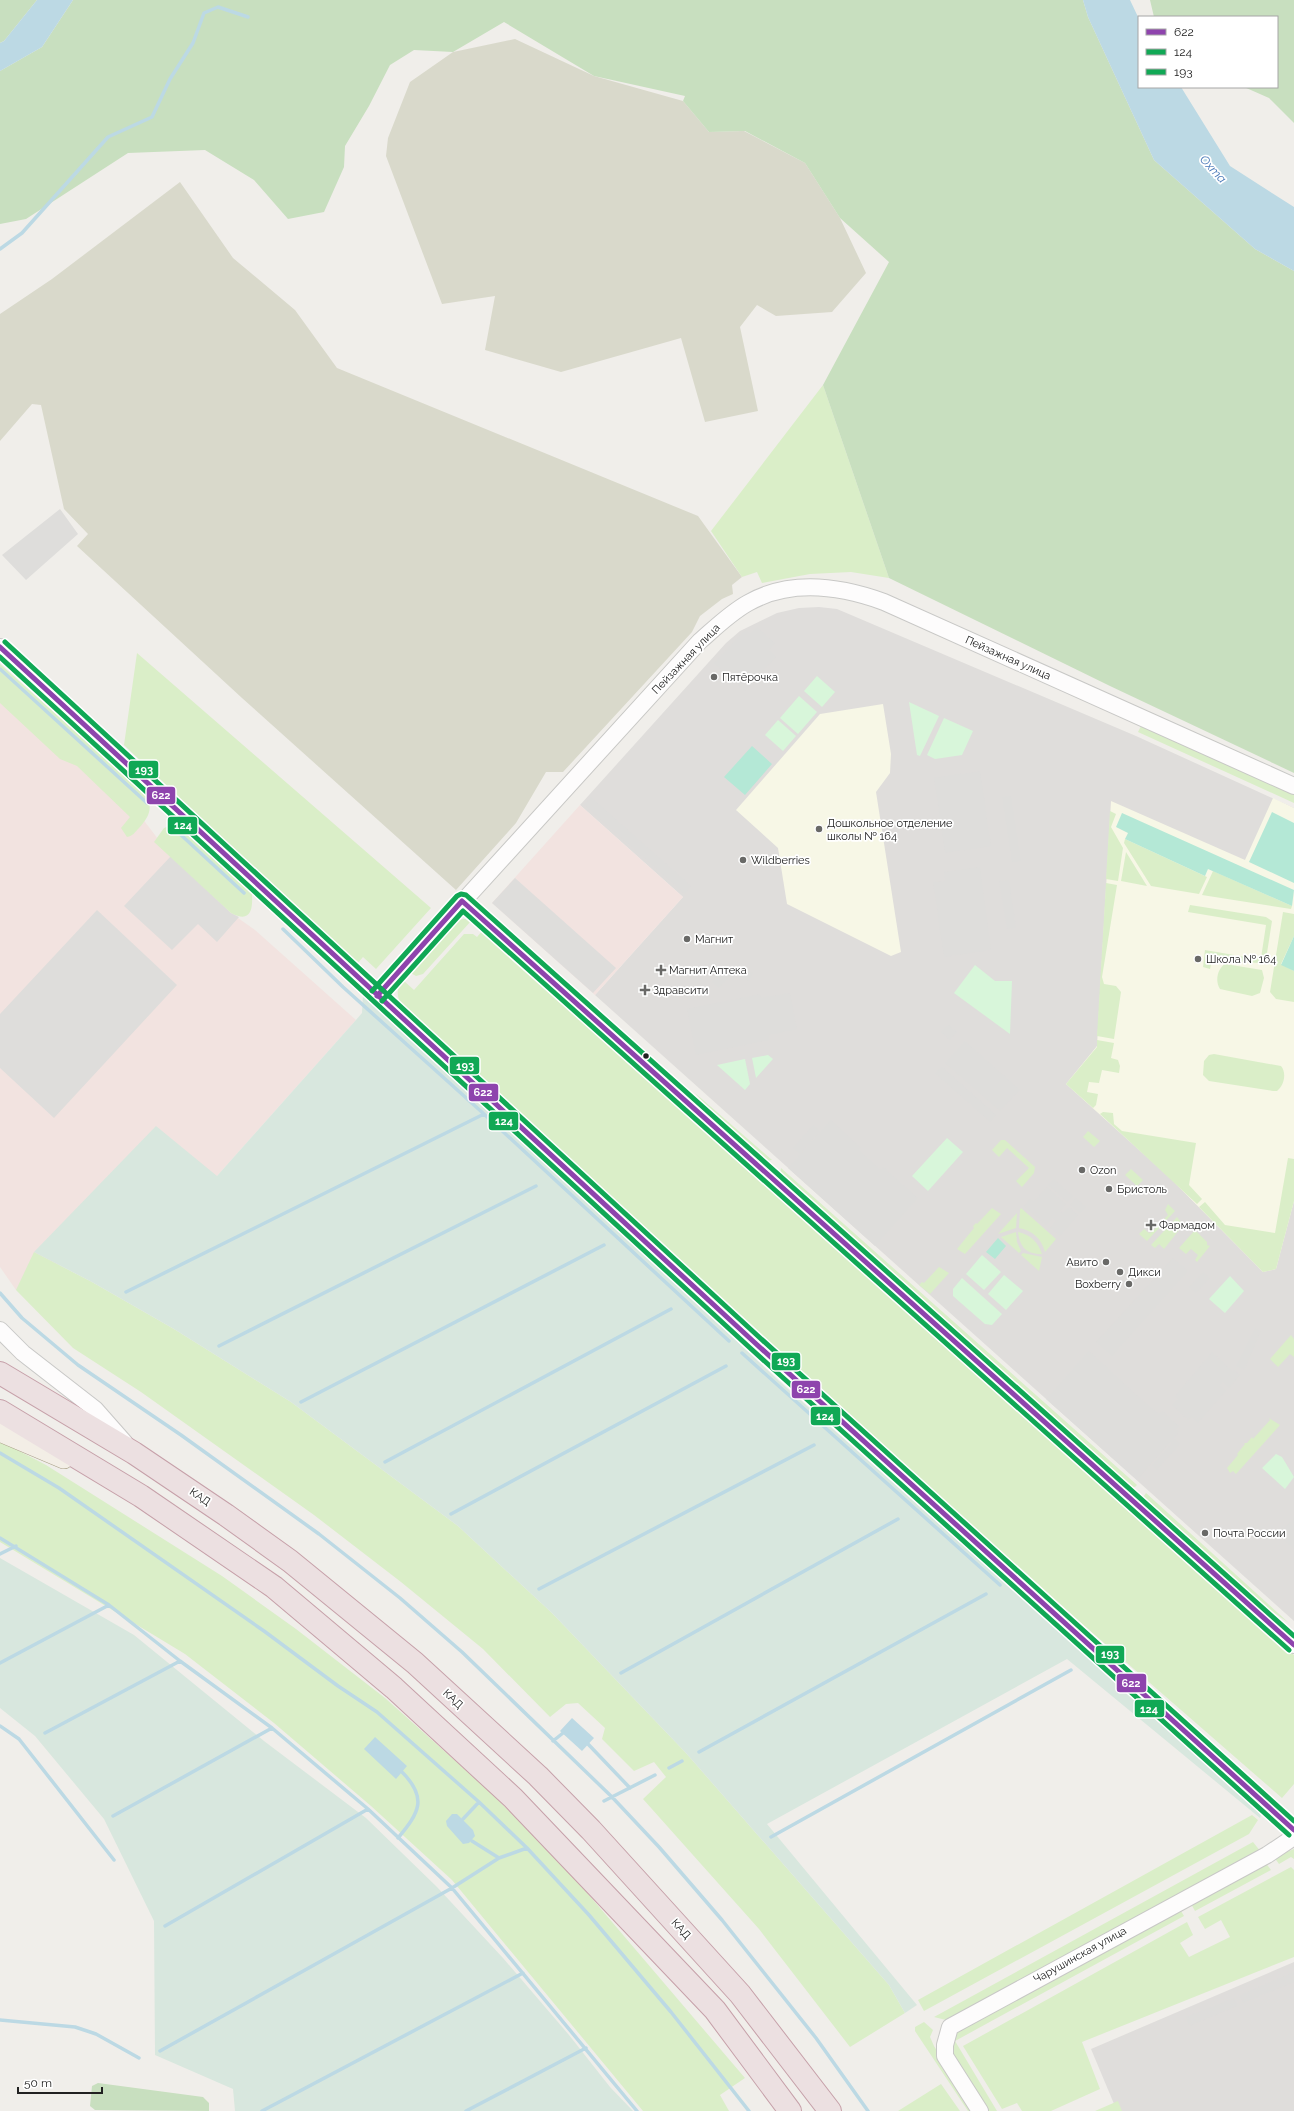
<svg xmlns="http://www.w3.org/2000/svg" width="1294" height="2111" font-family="Raleway,sans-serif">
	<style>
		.residential { fill: #dfdddb }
		.commercial { fill: #f2e3e0 }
		.education { fill: #f7f7e6 }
		.religious { fill: #dedddb }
		.construction { fill: #d9d9cb }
		.grass { fill: #daeec8 }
		.forest { fill: #c8dfbf }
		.wetland { fill: #d8e7de }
		.park { fill: #d8f6da }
		.pitch { fill: #b4e8d6 }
		.water { fill: #bcd9e4 }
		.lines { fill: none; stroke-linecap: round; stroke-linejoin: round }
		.stream { stroke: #bcd9e4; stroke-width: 3.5 }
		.minor-casing { stroke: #c8c8c6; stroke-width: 18 }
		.major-casing { stroke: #a79e85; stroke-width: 22 }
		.highway-casing { stroke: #c6a0a9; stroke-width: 24 }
		.minor { stroke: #fdfcfc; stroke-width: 16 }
		.major { stroke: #f3eee6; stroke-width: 21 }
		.highway { stroke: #ece0e1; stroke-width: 22 }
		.bus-1-casing { stroke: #fff; stroke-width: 8 }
		.bus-2-casing { stroke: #fff; stroke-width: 8 }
		.bus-3-casing { stroke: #fff; stroke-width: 8 }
		.bus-1 { stroke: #8e44ad; stroke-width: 5 }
		.bus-2 { stroke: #10a855; stroke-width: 5 }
		.bus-3 { stroke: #10a855; stroke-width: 5 }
		.poi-dot { fill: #696967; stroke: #fff; stroke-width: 1.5 }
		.bus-dot { fill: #212121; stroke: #fff; stroke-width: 1.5 }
		.labels { text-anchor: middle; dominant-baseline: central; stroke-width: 3.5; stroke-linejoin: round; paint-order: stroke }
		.street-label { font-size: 11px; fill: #212121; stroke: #fff }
		.poi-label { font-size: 11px; fill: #212121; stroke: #fff; text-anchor: start }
		.water-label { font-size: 12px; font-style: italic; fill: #4777b7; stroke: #fff }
		.line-badge { stroke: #fff; stroke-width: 1.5 }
		.badge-label { font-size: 11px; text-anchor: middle; font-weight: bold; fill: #fff }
	</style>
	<rect width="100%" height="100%" fill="#f0eeea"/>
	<!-- residential -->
	<path class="residential" d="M819,607L837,609L1136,736L1294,808V1621L595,995L683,897L580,805L726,643L740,631L777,613L799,608Z
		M1294,1962V2111H1117L1091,2049Z"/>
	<!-- commercial -->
	<path class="commercial" d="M0,689L142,818L171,856L231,913L255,930L356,1020L217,1176L16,1290L0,1267Z
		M580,805L683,897L595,995L492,903Z"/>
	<!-- education -->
	<path class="education" d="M883,704L891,754L890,773L876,792L901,952L891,956L787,904L778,848L736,810L820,714Z
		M1273,798L1294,808V1201L1276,1269L1263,1272L1169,1177L1066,1084L1097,1046L1111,801L1245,860Z"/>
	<!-- religious -->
	<path class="religious" d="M60,509L78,534L26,580L2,555Z
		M757,627L775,643L769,650L776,657L745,691L714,663L742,633L746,630L750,634Z
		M980,771L991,846L945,853L934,778Z
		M1011,796L1021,861L1012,862L1002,797Z
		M591,797L691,886L685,894L584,805Z
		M171,856L231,913L239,917L217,942L198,924L172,950L124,906Z
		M980,867L991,950L944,957L933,882L945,881L944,872Z
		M515,878L616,968L593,993L492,903Z
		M1009,880L1016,928L1007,929L999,881Z
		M97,910L177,985L54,1118L0,1068V1014Z
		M738,966L753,973L749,981L734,974Z
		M725,969L731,975L719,988L712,982Z
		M790,993L797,1029L769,1035V1040L696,1055L687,1009L760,994L761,998Z
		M948,1025L957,1032L950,1040L941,1032Z
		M965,1041L1020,1090L1000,1111L945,1063Z
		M942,1067L996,1115L990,1122L935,1073Z
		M831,1120L861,1148L859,1150L881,1170L883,1167L918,1198L875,1246L788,1168Z
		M813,1125L820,1131L800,1154L793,1148Z
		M1054,1179L1073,1196L1067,1202L1048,1185Z
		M1047,1187L1066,1204L1060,1211L1063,1213L1069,1207L1078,1215L1060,1236L1050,1228L1056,1221L1053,1218L1046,1225L1024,1206L1030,1199L1034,1201Z
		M1076,1198L1086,1207L1080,1213L1070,1205Z
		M1173,1258L1188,1271L1112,1356L1096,1342Z
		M1203,1272L1210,1278L1196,1293L1189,1287Z
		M1255,1328L1261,1331L1244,1370L1236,1366Z
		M1089,1351L1140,1398L1159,1414L1162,1411L1179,1426L1176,1429L1179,1432L1174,1438L1180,1444L1157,1470L1152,1465L1172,1443L1170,1442L1137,1480L1046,1399Z
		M1212,1352L1232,1371L1234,1370L1240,1375L1229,1388L1223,1382L1220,1385L1226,1391L1198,1423L1192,1417L1188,1420L1172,1405L1178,1399L1175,1396Z
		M1294,1518V1549L1278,1535Z
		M1294,1972V1982L1243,2003L1240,1995Z
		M1234,1998L1237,2006L1189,2026L1186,2017Z"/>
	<!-- construction -->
	<path class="construction" d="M515,39L594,76L683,101L709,132L744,131L805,163L840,218L866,273L832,312L776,316L757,305L740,327L758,411L705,422L681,338L561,372L485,350L495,296L442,304L386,156L388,138L410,82L453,52Z
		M180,182L233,258L295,310L337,368L698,516L742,577L732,585L733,594L722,599L700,616L692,632L563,772H546L516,823L456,890L242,698L77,546L88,534L64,509L41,405L32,404L0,441V314L52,279Z"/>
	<!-- grass -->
	<path class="grass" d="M823,385L889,578L851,572L810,574L762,583L757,572L742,577L711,531Z
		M137,653L431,908L376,969L363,957L357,964L351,960L124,745Z
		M0,664L145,794C154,807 149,817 139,828C135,832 133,836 127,837L121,828L130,817L77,766L60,759L0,703Z
		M1142,724L1294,793V803L1138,732Z
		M1110,811L1116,814L1111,827L1123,848L1118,881L1106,879Z
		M169,826H181L252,894C253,911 250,923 231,913L154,842L164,828Z
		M1125,839L1207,877L1199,894L1151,886L1124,843Z
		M1126,852L1147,886L1121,881Z
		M1213,871L1292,906L1291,909L1202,895Z
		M1106,883L1117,885L1102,977L1104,984L1116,986L1121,992L1114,1039L1097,1036Z
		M1190,905L1266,917L1272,921L1267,953L1264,961L1258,963L1237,961L1238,956L1261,958L1266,925L1188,912Z
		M1283,912L1294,914V936L1281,964L1294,971V1002L1276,999L1270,992Z
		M465,919L472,920L423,974L416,976L409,972L451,925L457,920Z
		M483,930L1294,1655V1784L1282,1798L949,1508L406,1012C399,1001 393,992 403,980L414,990L464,934H473L477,937Z
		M1205,950L1234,955L1233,959L1213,956L1210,969L1203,967Z
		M1225,964L1262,970L1264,978L1260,993L1252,996L1220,989C1215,982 1217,969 1225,964Z
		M1097,1040L1114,1043L1111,1058L1118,1060L1120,1066L1119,1073L1102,1070L1099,1083L1089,1082L1087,1092L1098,1094L1096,1105L1093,1108L1066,1084L1097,1047Z
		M1214,1054L1281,1066C1287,1073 1284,1086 1277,1091H1273L1209,1081L1203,1075L1204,1061L1209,1055Z
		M695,1093L772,1160L764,1161L723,1125Z
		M1103,1112L1113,1113L1114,1124L1122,1131L1196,1143L1189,1185L1202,1199L1197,1204L1100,1114Z
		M1088,1131L1100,1141L1094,1147L1083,1137Z
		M1001,1140H1005L1035,1167L1034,1173L1022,1187L1016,1181L1029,1168L1007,1148L999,1157L992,1150Z
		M1288,1158L1294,1159V1201L1276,1269L1263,1272L1199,1207L1205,1202L1225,1225L1275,1233Z
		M781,1168L1137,1485L1135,1487L1129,1488L780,1176Z
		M1131,1169L1143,1180L1137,1186L1125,1175Z
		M1168,1204L1175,1211L1147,1241L1139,1234L1144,1229L1149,1233L1152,1232L1168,1215L1165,1210Z
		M992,1208L1001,1214L965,1254L957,1249L974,1228L973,1226L976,1223L977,1224Z
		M1021,1208L1056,1239L1045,1252C1041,1238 1033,1231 1019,1228L1020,1210Z
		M1017,1213L1016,1228L998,1234Z
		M1177,1217L1183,1225L1164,1249L1159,1244L1155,1248L1151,1245Z
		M1195,1230L1207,1242V1245L1210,1246L1197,1262L1195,1260L1198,1255L1191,1249L1186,1254L1179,1248Z
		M1016,1232L1017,1242L1021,1251L1019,1253L1001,1237Z
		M1018,1232C1031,1235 1038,1242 1042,1254C1026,1254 1020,1247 1018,1232Z
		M34,1252L92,1282L174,1329L291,1402L458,1526L552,1613L686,1753L889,1985L905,2013L850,2047L759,1929L643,1799L666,1777L654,1762L634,1771L602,1739L605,1728L578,1703L566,1704L550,1717L483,1649L401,1582L314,1515L141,1392L73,1348L16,1290Z
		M1023,1253L1042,1257L1039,1271L1021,1255Z
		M939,1267L949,1273L930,1294L919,1285L922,1282L924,1283Z
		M1291,1335L1294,1339V1357L1290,1354L1278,1367L1270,1359Z
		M1269,1418L1280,1425L1236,1474L1233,1471L1230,1473L1227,1468L1238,1455L1237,1454L1245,1444L1244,1443H1247L1252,1437L1253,1439L1270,1420Z
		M0,1441L46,1465L222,1576L296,1629L385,1698L489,1791L566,1868L745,2078L720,2095L729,2111H643L452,1880L371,1806L274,1723L185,1654L0,1542Z
		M1146,1493L1289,1623L1248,1595L1144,1501V1496Z
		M1252,1815L1258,1820L1249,1834L924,2011L918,2000Z
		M1253,1842L1261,1852L950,2021L934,2017Z
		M1294,1849V1859L1291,1857L1279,1864L1274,1857Z
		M1265,1862L1271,1870L1195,1911L1190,1902Z
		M1291,1867L1294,1870V1957L1082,2042L1100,2089L1051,2111H1022L1017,2103L1002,2109L963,2046L1187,1922L1193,1935L1180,1943L1189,1957L1230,1937L1221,1920L1205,1929L1198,1917Z
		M1178,1906L1184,1916L955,2041L997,2111H985L950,2053L954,2031Z
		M924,2022L933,2030L930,2037L934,2046L974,2111H968L915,2031V2027Z
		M941,2084L960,2111H898Z
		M1118,2101L1122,2111H1095Z"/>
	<!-- forest -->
	<path class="forest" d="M0,0H37L4,41L0,43Z
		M73,0H1083L1088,17L1154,160L1255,249L1294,271V773L1110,686L889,578L823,385L889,262L840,218L805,163L745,131L709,132L683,101L685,96L594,76L504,22L453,52L414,50L390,65L369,106L345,146L344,167L324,212L288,219L254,180L205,150L128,153L26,219L0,224V71L42,47Z
		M1150,0H1294V123L1269,98L1244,87H1277V17H1154Z
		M98,2083L203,2097L209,2103V2111L95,2110L90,2106L92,2086Z"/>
	<!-- wetland -->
	<path class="wetland" d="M366,992L779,1381L1252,1803L1261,1815L1260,1818L1067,1659L767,1824L917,2005L905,2013L889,1985L686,1753L552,1613L458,1526L291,1402L174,1329L92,1282L34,1252L156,1126L217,1176L356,1020L362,1013L363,995Z
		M0,1558L134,1635L264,1741L366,1818L437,1887L503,1958L569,2035L610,2087L633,2111H235L233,2089L155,2055L154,1921L104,1819L35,1736L0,1708Z"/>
	<!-- park -->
	<path class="park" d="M817,676L835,692L822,707L804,691Z
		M799,696L817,712L798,734L780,718Z
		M909,702L939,716L920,756L917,755Z
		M944,718L973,731L962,755L935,759L927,755Z
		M778,720L796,736L783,751L765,735Z
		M975,965L995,981H1012L1010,1034L954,993Z
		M768,1055L773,1059L756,1078L752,1058Z
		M745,1059L750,1084L745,1090L717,1065Z
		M947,1138L963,1152L928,1191L912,1176Z
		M982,1255L1001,1272L984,1290L966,1274Z
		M1004,1275L1023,1291L1006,1310L988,1294Z
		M1230,1276L1244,1291L1225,1313L1209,1299Z
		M962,1278L1002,1314L992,1325L985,1324L953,1296V1289Z
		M1276,1454L1282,1457L1294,1477L1285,1489L1262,1468Z"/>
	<!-- pitch -->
	<path class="pitch" d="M752,746L772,764L745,795L724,777Z
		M1272,812L1294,823V883L1249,862Z
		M1122,813L1294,890L1292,906L1208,869L1205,876L1125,839L1128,833L1116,827Z
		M1294,936V971L1281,965Z
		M998,1238L1006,1246L995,1259L986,1252Z"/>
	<!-- water -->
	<path class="water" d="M37,0H73L42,47L0,71V43L4,41Z
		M1083,0H1130L1139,19V87H1181L1230,166L1294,207V271L1255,249L1154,160L1088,17Z
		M572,1718L594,1738L582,1751L560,1731Z
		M375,1737L407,1766L396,1779L364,1749Z
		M452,1814H457L473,1830L475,1836L469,1843L463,1844L447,1826L446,1821Z"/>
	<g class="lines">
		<!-- stream -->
		<path class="stream" d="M0,249L22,233L108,137L152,117L170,79L193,43L204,13L218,7L248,17
			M0,669L147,803
			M180,834L244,893
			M283,929L343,987L484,1114L729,1341
			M126,1292L484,1114
			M0,1293L22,1318L78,1365L181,1435L319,1534L400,1598L462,1652L612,1797L659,1847L722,1920L816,2038L868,2111
			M219,1346L536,1186
			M742,1353L1000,1585
			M301,1402L604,1245
			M0,1453L59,1488L264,1631L338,1686L377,1712L479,1802L527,1848L589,1915L671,2012L749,2111
			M385,1462L671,1309
			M451,1514L726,1366
			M0,1538L109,1605L180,1661L272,1728L368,1809L452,1888L637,2111
			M0,1554L16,1546
			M539,1589L814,1445
			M0,1663L109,1605
			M621,1673L898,1519
			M0,1726L19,1739L114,1860
			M45,1733L180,1661
			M553,1741L563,1733
			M588,1744L630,1788
			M699,1752L986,1594
			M669,1768L682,1761
			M604,1801L655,1775
			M113,1816L272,1728
			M463,1819L479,1802
			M771,1837L1071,1670
			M398,1838C419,1813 428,1798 402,1772
			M472,1841L499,1858
			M165,1926L368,1809
			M0,2020L75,2027L96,2034L139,2058
			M160,2051L452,1888L499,1858L527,1848
			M262,2111L523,1973
			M466,2111L586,2048"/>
		<!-- minor casing -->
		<g class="minor-casing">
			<path id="minor" d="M0,647L754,1342L1294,1830
				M462,901L1294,1645
				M377,996C484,877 592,759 700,641C715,628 730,613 748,603C790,579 840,586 884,602L1294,786
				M0,1330L23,1353L95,1409L125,1443
				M980,2111L945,2056V2045L950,2027L1267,1855L1294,1837"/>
		</g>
		<!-- major casing -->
		<g class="major-casing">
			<path id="major" d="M0,1431L64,1458"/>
		</g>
		<!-- highway casing -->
		<g class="highway-casing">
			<path id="highway" d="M0,1373L134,1453L226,1515L290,1561L415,1663L538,1776L591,1830L740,1994L830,2111
				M0,1411L141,1496L274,1587L394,1688L513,1798L715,2010L790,2111"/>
		</g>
		<!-- minor -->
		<use href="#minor" class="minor"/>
		<!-- major -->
		<use href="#major" class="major"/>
		<!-- highway -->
		<use href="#highway" class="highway"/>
		<!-- bus-1 casing -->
		<g class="bus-1-casing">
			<path id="bus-1" d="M0,647L754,1342L1294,1830
				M377,996L462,901L1294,1645"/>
		</g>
		<!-- bus-2 casing -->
		<g class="bus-2-casing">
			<path id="bus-2" d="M0,657L749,1347L1289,1835
				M382,1001L463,911L1289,1650"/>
		</g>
		<!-- bus-3 casing -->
		<g class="bus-3-casing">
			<path id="bus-3" d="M5,642L759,1337L1294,1821
				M372,991L457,896L461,894L466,895L1294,1636"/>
		</g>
		<!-- bus-1 -->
		<use href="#bus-1" class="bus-1"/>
		<!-- bus-2 -->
		<use href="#bus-2" class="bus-2"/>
		<!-- bus-3 -->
		<use href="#bus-3" class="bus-3"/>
	</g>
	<!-- markers -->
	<g class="poi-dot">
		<circle cx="714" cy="677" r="4"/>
		<circle cx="819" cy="829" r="4"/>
		<circle cx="743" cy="860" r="4"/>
		<circle cx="687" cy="939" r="4"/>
		<circle cx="1198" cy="959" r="4"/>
		<path d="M659 964h4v4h4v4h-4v4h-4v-4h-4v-4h4z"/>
		<path d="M643 984h4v4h4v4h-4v4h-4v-4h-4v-4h4z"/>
		<circle cx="1082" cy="1170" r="4"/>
		<circle cx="1109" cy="1189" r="4"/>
		<path d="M1149 1219h4v4h4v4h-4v4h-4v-4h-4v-4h4z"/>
		<circle cx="1106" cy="1262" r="4"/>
		<circle cx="1120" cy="1272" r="4"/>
		<circle cx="1129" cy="1284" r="4"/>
		<circle cx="1205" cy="1533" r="4"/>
	</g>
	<circle class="bus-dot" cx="646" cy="1056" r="3.5"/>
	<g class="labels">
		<!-- street labels -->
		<g class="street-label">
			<text transform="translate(1008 658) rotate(24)">Пейзажная улица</text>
			<text transform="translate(686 659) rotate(-46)">Пейзажная улица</text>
			<text transform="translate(200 1497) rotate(34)">КАД</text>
			<text transform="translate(453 1699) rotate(43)">КАД</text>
			<text transform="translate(681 1929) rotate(48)">КАД</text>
			<text transform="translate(1080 1955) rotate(-29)">Чарушинская улица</text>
		</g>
		<!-- poi labels -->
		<g class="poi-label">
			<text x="722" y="677">Пятёрочка</text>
			<text x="827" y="823">Дошкольное отделение<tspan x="827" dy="13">школы № 164</tspan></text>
			<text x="751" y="860">Wildberries</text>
			<text x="695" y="939">Магнит</text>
			<text x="1206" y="959">Школа № 164</text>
			<text x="669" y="970">Магнит Аптека</text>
			<text x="653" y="990">Здравсити</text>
			<text x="1090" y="1170">Ozon</text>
			<text x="1117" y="1189">Бристоль</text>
			<text x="1159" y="1225">Фармадом</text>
			<text x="1098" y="1262" text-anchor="end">Авито</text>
			<text x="1128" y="1272">Дикси</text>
			<text x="1121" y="1284" text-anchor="end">Boxberry</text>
			<text x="1213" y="1533">Почта России</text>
		</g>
		<!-- water labels -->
		<g class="water-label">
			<text transform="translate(1213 169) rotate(47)">Охта</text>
		</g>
	</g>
	<g class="line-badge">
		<rect x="128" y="760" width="31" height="19" rx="4" fill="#10a855"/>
		<rect x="146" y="786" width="30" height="19" rx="4" fill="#8e44ad"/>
		<rect x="167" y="816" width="31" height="19" rx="4" fill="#10a855"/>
		<rect x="449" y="1056" width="31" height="19" rx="4" fill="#10a855"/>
		<rect x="468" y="1083" width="31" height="19" rx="4" fill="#8e44ad"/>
		<rect x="488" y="1111" width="31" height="20" rx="4" fill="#10a855"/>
		<rect x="771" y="1352" width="30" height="19" rx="4" fill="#10a855"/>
		<rect x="791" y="1380" width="30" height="19" rx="4" fill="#8e44ad"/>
		<rect x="810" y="1406" width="31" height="20" rx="4" fill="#10a855"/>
		<rect x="1095" y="1645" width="30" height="19" rx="4" fill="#10a855"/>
		<rect x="1116" y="1673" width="31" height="20" rx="4" fill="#8e44ad"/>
		<rect x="1134" y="1699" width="31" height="19" rx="4" fill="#10a855"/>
	</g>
	<g class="badge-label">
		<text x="144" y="774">193</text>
		<text x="161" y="799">622</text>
		<text x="183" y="829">124</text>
		<text x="465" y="1070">193</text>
		<text x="483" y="1096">622</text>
		<text x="504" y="1125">124</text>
		<text x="786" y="1365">193</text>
		<text x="806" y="1393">622</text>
		<text x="825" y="1420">124</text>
		<text x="1110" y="1658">193</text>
		<text x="1131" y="1687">622</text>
		<text x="1149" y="1713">124</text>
	</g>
	<!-- legend -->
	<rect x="1138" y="16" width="140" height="72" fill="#ffffff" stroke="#a6a6a6"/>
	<rect x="1146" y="29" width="20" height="6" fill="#8e44ad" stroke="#a6a6a6"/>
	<text x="1174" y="36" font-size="12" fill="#212121">622</text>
	<rect x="1146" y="49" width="20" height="6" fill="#10a855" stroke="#a6a6a6"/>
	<text x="1174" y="56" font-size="12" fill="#212121">124</text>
	<rect x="1146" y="69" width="20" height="6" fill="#10a855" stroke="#a6a6a6"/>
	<text x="1174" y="76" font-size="12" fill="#212121">193</text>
	<!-- scale -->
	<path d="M18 2087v6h84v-6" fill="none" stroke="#212121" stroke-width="2"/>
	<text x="24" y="2087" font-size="12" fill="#212121" stroke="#ffffff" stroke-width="3" paint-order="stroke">50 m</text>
</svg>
